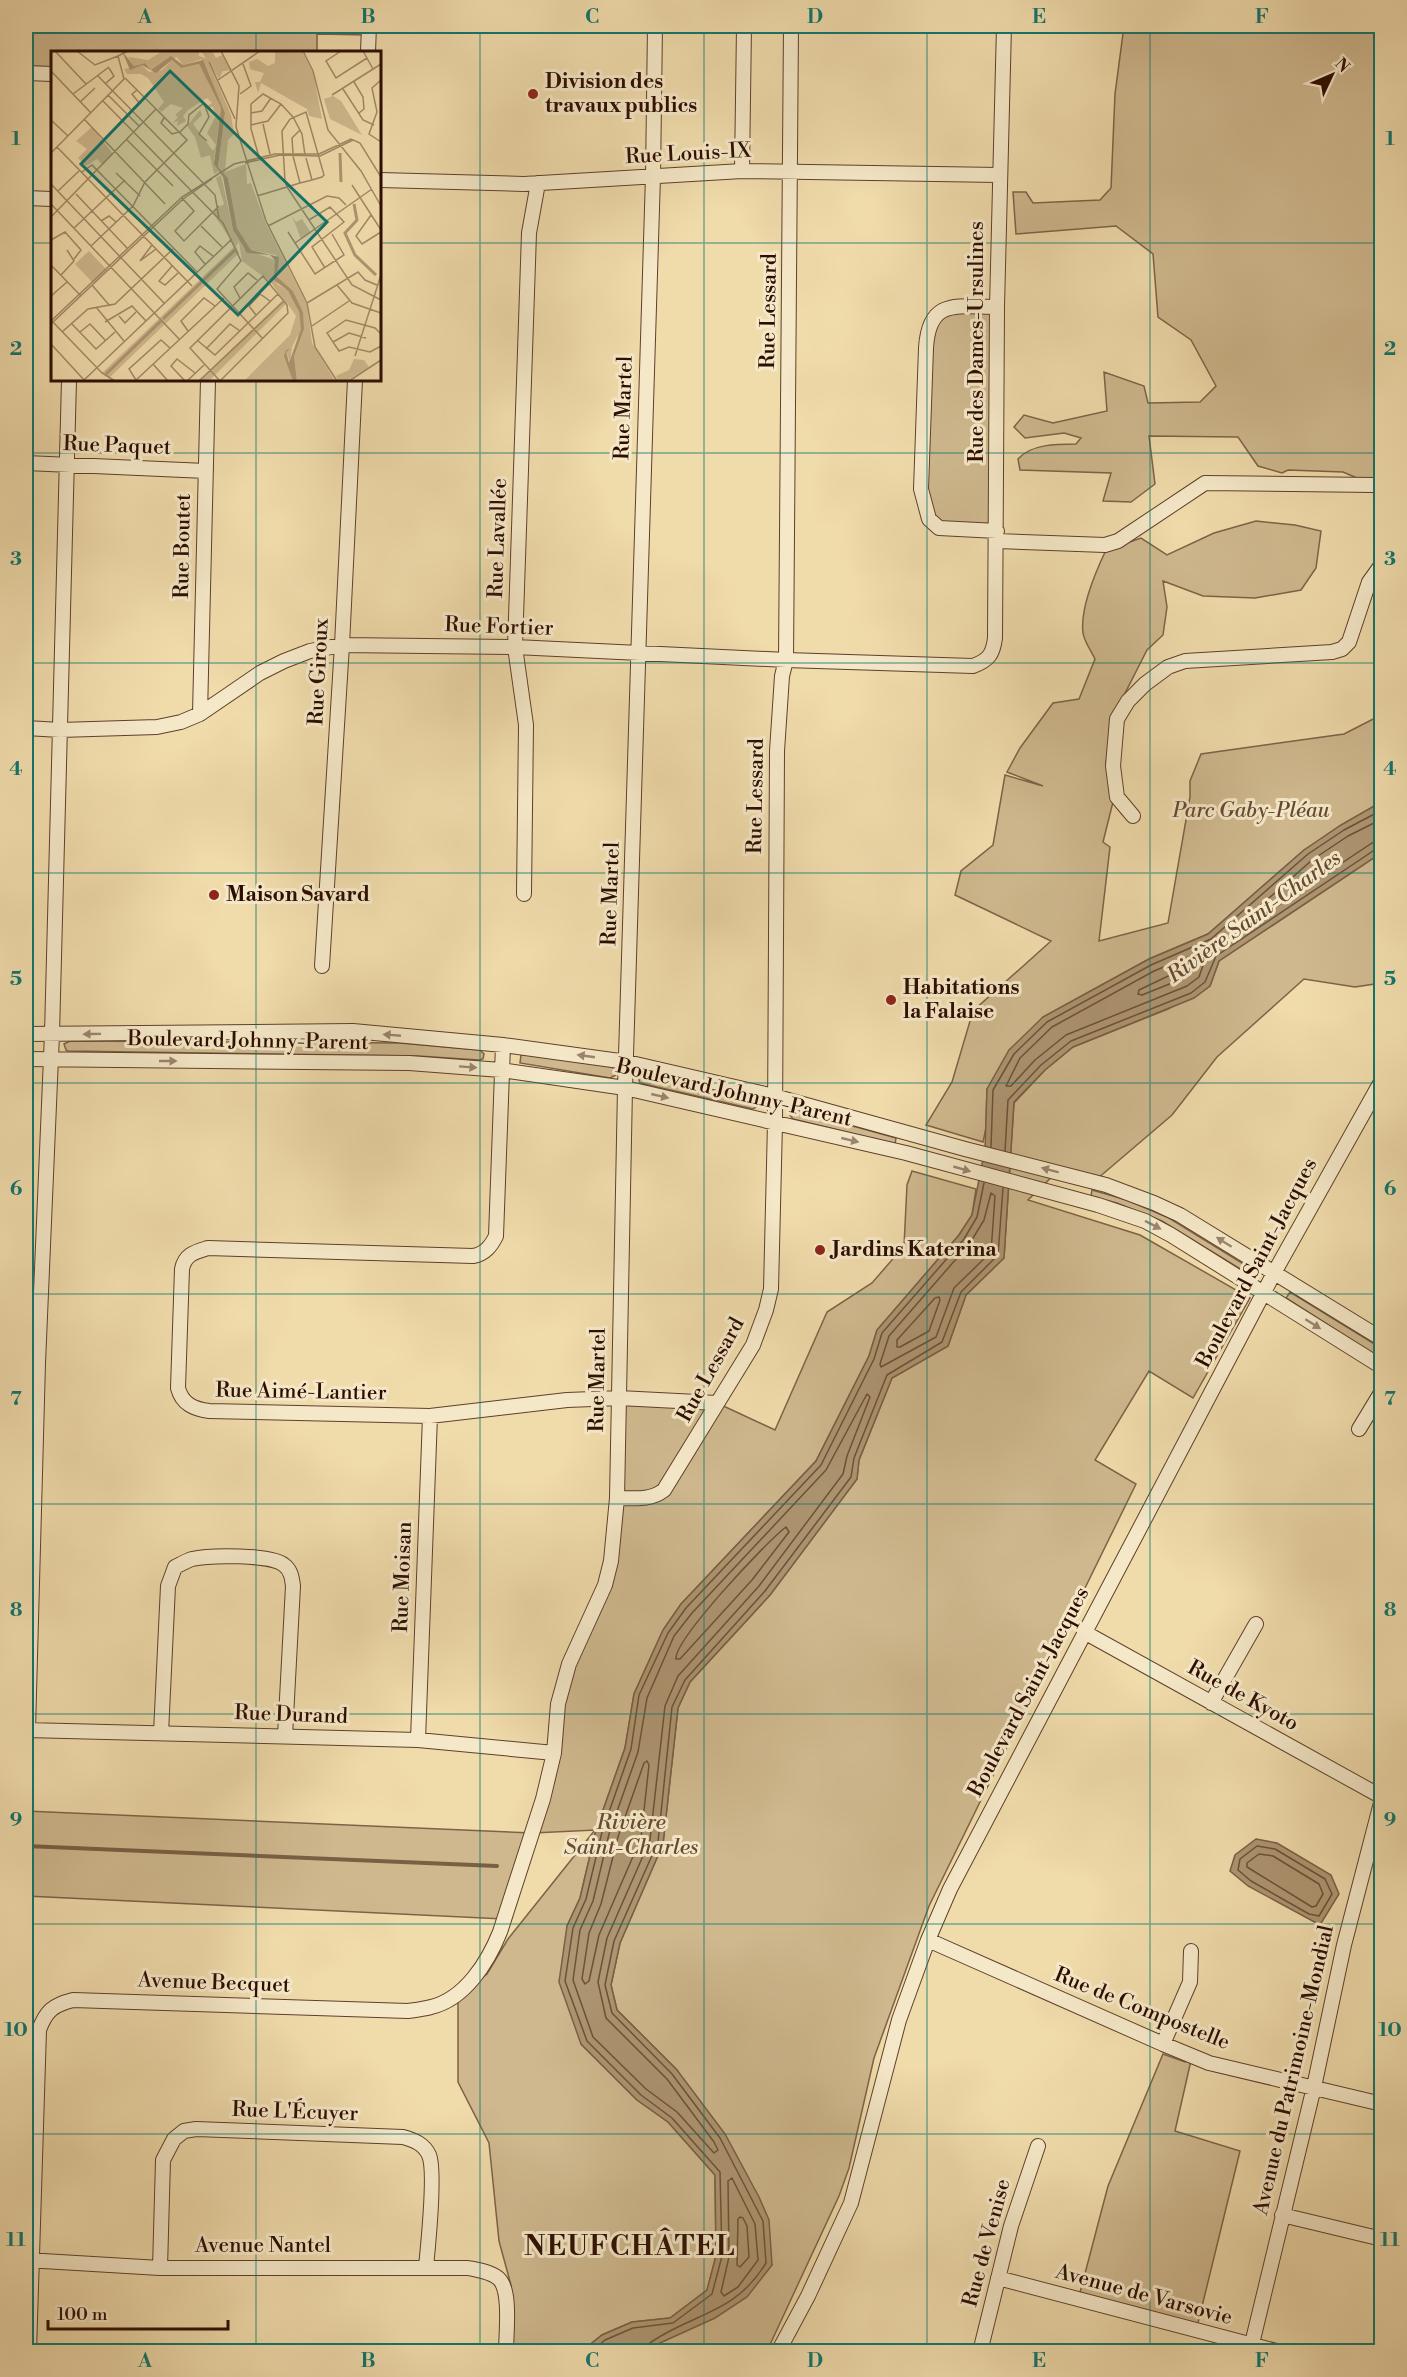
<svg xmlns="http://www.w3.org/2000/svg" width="1407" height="2377" font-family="'Libre Bodoni',serif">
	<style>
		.green { fill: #cfb88e; stroke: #7e6247; stroke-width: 1.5 }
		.water { fill: #ad9571; stroke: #795f44; stroke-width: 1.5 }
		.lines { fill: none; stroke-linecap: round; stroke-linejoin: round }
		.shore { stroke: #6c5138; stroke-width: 1.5 }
		.stream { stroke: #795f44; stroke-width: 4 }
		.minor-casing { stroke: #5d402b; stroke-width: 16 }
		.minor { stroke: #f5e8c8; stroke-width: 14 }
		.oneway { fill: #9b856e }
		.grid { fill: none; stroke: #0f766e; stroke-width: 1.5; stroke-opacity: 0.55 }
		.poi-dot { fill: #8f2418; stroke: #f5e8c8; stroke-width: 2 }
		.labels { text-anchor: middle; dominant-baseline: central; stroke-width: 6; stroke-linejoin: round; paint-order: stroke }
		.poi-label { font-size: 21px; font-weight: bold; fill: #2c0d00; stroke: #f5e8c8; text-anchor: start }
		.street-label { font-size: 21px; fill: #2c0d00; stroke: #f5e8c8 }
		.park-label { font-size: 21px; font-style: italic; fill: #654932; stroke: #f5e8c8 }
		.water-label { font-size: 22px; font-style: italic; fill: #664a33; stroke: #f5e8c8 }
		.district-label { font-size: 27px; font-weight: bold; letter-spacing: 1.5px; fill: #2c0d00; stroke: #f5e8c8 }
		.inset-river { fill: none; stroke: #ad9571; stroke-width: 3 }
		.inset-road { fill: none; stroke: #a28967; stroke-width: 1.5 }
		.view { fill: #0f766e; fill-opacity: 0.15; stroke: #0f766e; stroke-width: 3 }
		.inset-edge { fill: none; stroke: #2c0d00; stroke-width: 3 }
		.neatline { fill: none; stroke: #0f766e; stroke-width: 2 }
		.grid-label { font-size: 20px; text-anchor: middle; font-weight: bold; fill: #0f766e }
	</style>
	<rect width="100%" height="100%" fill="#f0dbab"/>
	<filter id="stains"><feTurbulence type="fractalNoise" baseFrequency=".00333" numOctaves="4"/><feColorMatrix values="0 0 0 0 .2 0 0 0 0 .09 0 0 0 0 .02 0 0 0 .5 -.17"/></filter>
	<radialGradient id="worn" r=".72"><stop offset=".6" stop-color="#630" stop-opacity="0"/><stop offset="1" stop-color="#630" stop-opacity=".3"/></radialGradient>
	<!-- green -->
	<path class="green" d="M26,26H368V35L317,34V52H52V67L26,66Z
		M1124,26H1381V485L1371,484L1343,472L1288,470L1282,473L1258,466L1238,437L1149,436L1155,484L1131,502L1103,501L1111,473L1020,470L1018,459C1031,444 1057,444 1076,444L1081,438L1064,433L1025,438L1014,427L1024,415L1053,423L1107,411L1104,372L1144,386L1148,403L1200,402L1216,386L1191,340L1158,317L1153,254L1116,226L1016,234L1013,192H1026L1033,203L1100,200L1111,188L1115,94Z
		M997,307V531L939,528L921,489L926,348L939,312Z
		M1256,521L1295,525L1321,531L1316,568L1301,590L1255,598L1203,596L1163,581L1167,607L1163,635L1147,650L1117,709L1106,762L1115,794L1103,842L1110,847L1099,941L1168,923L1190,797V781L1201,754L1344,734L1381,715V802L1304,850L1208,934L1149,959L1043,1017L987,1089L986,1128L983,1142L926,1125L952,1082L973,1011L1051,941L955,895L961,871L993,845L1005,775L1043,786L1007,772L1020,748L1053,703L1079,699L1095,659C1091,651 1084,641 1083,633C1080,609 1096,571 1106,550L1141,538L1167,555L1214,533Z
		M1381,853V983L1355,987L1304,979L1217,1057L1172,1115L1097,1179L1060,1169L1028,1200L1140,1235L1250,1298L1193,1398L1149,1371L1095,1460L1136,1484L929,1906L874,2058L849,2168L839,2196L767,2351H647L772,2265L677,2070L617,2010L611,1985L620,1943L663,1844L678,1708L690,1682L770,1595L857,1479L859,1460L892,1378L948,1346L966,1295L1004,1258L1014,1103L1045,1070L1073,1047L1168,1009L1210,986L1219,961Z
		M70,1041L400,1043L480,1050L484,1054L483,1059L479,1060L418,1056L68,1051L66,1050L64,1044Z
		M527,1054L612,1067L615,1070L616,1075L610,1078L520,1063L521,1055Z
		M645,1073L755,1099L759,1103L758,1106L753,1109L640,1083L638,1077L639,1074Z
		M795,1110L896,1138L895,1144L793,1119L789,1114L791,1111Z
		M912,1171L976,1189L972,1215L959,1235L877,1330L869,1356L816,1461L681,1604L663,1630L634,1694L625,1748L596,1830L580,1898L567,1926L581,2044L637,2100L668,2122L715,2175L716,2256L707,2290L670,2318L632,2322L602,2335L582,2351H512L511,2285L499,2241L489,2143L458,2082V1996L487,1974L508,1939L595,1830L533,1833L504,1919L26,1896V1811L533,1833L558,1704L605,1585L619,1398L717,1403L775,1430L827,1312L872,1283L904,1246L907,1185Z
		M1092,1190L1127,1200L1169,1218L1250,1268L1247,1273L1162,1221L1117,1203L1091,1196Z
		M1290,1292L1381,1348V1359L1286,1298Z
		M1163,2054L1185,2062L1192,2056L1175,2131L1240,2151L1196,2331L1078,2300L1108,2186Z"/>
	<!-- water -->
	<path class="water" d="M1381,802V853L1219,961L1210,986L1194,998L1073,1047L1045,1070L1014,1102L1004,1258L966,1295L948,1346L892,1378L859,1460L857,1479L770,1595L690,1682L678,1708L663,1844L620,1943L611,1985L617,2010L677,2070L725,2134L759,2197L769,2220L772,2265L747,2297L715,2318L660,2343L647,2351H582L602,2335L632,2322L670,2318L707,2290L716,2256L715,2175L668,2122L637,2100L581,2044L559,1982L567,1926L580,1898L596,1830L625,1748L634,1694L663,1630L681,1604L816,1461L869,1356L877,1330L959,1235L972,1215L985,1149L987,1089L1009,1050L1043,1017L1149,959L1208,934L1304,850L1341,825Z
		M1256,1839L1277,1843L1331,1875L1339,1894L1320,1925L1248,1886L1230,1871L1235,1855Z"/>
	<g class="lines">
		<!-- shore -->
		<path class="shore" d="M1382,819L1348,836L1312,860L1243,921V925L1247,926L1372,843L1382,841
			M1203,951L1207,954L1199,977L1187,986L1066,1035L1035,1060L1011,1086H1006L1020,1058L1052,1027L1154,971Z
			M1187,967L1190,968L1191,971L1182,979L1142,995L1138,994L1139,990Z
			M991,1147L993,1090L1014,1054L1047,1022L1151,965L1211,939L1308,854L1344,830L1382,810
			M1005,1151L1008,1100L1041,1065L1071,1041L1191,993L1205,982L1216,956L1376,849L1382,848
			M991,1193L995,1196L991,1252L954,1288L936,1337L881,1367L880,1364L889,1336L970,1243L984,1220Z
			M939,1297L940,1300L929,1331L900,1347H897V1340L935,1298Z
			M867,1394L870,1397L847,1456L843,1474L759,1586L678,1676L665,1706L650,1840L607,1938L598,1982L606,2018L667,2079L714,2142L718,2150L714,2153L677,2112L646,2089L593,2037L573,1980L580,1930L593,1901L609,1834L638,1752L647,1698L674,1636L692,1613L826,1470Z
			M786,1527L789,1532L752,1580L680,1659H676C674,1640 767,1541 786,1527Z
			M647,1761L649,1765L641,1838L599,1935L589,1981L585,1984L582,1979L589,1933L601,1904L618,1837L644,1763Z
			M1257,1846L1275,1849L1325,1879L1332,1894L1319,1916L1309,1914L1251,1881L1238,1870L1240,1859Z
			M1259,1854L1273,1856L1319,1884L1323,1894L1316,1906L1312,1907L1247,1867V1863Z
			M732,2178L755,2224L758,2260L738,2287L724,2296L721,2292L729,2257L728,2181Z
			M740,2217L743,2218L747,2226L749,2257L740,2267L737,2265L738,2219Z
			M591,2352L605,2340L633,2328L673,2323L712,2294L722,2256L720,2172L672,2118L641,2095L587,2041L565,1981L573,1928L586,1899L602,1832L631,1749L639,1695L668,1633L686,1608L821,1465L874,1359L882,1333L964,1239L977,1217L984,1183
			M645,2352L647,2345C690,2313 734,2316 766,2263L763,2221L720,2138L672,2074L612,2013L605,1985L614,1941L658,1842L672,1707L685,1680L765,1591L851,1477L854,1458L887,1375L942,1342L961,1292L998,1255L1003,1188"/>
		<!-- stream -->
		<path class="stream" d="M26,1846L497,1866"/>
		<!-- minor casing -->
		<g class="minor-casing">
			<path id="minor" d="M368,52L369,26
				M26,73L52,74
				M742,171L744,26
				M380,180L524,184L742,171L999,175
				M26,198L52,199
				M26,463L206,471
				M997,531L939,528L929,519L921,489L926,348C929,297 958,307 997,307
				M997,541L1105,545L1118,541L1205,483L1374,485L1382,488
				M200,714L208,380
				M26,728L60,730L157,727L181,722L200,714L260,673L284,661L310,651L342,645L515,647L786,660L973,666C989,660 993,654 995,638L997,307L1004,26
				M1133,816L1117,797L1113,766L1117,719L1128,701L1145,684L1168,667L1185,661L1332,652L1342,649L1349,642L1369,582L1382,564
				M524,894L526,725L515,647L529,233L538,183
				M322,966L342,645L355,380
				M26,1034L353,1031L503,1045L627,1062L774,1096L965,1149L1106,1185L1154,1203L1180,1215L1382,1339
				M503,1045L496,1236C491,1246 485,1254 473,1256L208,1248C195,1252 185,1254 182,1269L178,1388C182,1404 194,1409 209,1411L430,1416L567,1400L619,1398L717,1403
				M26,1059L409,1063L501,1070L625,1088L906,1153L1098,1205L1145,1221L1171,1235L1382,1367
				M1359,1429L1382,1391
				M617,1498C634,1498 650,1501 664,1490L753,1345L766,1310L771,1289L775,1123L777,751L782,676L786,660L791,26
				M1084,1632L1382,1797
				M1211,1703L1256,1624
				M26,1730L418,1740L554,1753
				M28,1730L38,1363L52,1034L69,380
				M161,1733L168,1586L175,1567C181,1564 186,1561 192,1559C209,1555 272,1554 284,1565C291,1570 292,1578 293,1586L285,1736
				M418,1740L430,1416
				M928,1940L1163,2044L1209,2063L1382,2104
				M1163,2044L1190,1982L1191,1951
				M1282,2215L1382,2239
				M26,2260L160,2268H468C478,2270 493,2272 500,2280C511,2293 506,2334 506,2352
				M160,2268L163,2160L174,2139L184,2131L196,2129L403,2137C414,2140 424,2144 429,2155C436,2171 428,2246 426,2267
				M998,2278L1280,2352
				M29,2352L39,2030C46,2011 53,2005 73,2000L408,2011C415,2010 424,2009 431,2007C465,1999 488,1962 500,1932L543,1799L554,1753L558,1704L569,1664L605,1585L611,1561L617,1498L625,1088L653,176L655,26
				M778,2352L808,2296L851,2203L899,2020L928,1940L950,1889L1274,1273L1382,1080
				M980,2352L1011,2226L1038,2146
				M1250,2352L1314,2087L1344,1945L1382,1799"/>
		</g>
		<!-- minor -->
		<use href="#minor" class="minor"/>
	</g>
	<!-- one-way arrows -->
	<defs><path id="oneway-solid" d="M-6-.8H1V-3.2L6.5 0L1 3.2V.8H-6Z" transform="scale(1.5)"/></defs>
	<g class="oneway">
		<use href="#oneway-solid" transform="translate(92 1034) rotate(179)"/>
		<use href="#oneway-solid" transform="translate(392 1035) rotate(-175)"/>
		<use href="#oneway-solid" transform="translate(586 1056) rotate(-172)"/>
		<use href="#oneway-solid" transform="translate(168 1061)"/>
		<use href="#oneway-solid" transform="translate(468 1067) rotate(4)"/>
		<use href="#oneway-solid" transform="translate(660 1096) rotate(13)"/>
		<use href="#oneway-solid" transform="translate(850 1140) rotate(13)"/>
		<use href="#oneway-solid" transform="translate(962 1169) rotate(16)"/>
		<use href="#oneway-solid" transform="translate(1050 1170) rotate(-165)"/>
		<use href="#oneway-solid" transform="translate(1153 1225) rotate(27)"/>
		<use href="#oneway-solid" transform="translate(1224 1242) rotate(-148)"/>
		<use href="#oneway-solid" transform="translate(1313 1324) rotate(32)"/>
	</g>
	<!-- grid -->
	<path class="grid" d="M256,26V52M480,26V2352M704,26V2352M927,26V2352M1150,26V2352M26,243H52M380,243H1382M256,380V2352M26,453H1382M26,663H1382M26,873H1382M26,1083H1382M26,1294H1382M26,1504H1382M26,1714H1382M26,1924H1382M26,2134H1382"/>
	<!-- markers -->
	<g class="poi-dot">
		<circle cx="533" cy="94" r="6"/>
		<circle cx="214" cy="895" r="6"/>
		<circle cx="891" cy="1000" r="6"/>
		<circle cx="820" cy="1250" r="6"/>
	</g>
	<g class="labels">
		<!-- poi labels -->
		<g class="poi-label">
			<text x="545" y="82">Division des<tspan x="545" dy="24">travaux publics</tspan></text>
			<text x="226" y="895">Maison Savard</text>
			<text x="903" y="988">Habitations<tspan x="903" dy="24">la Falaise</tspan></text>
			<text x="832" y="1250">Jardins Katerina</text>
		</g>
		<!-- street labels -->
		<g class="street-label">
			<text transform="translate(688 154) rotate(-3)">Rue Louis-IX</text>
			<text transform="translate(769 311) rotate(-89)">Rue Lessard</text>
			<text transform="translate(977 342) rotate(-90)">Rue des Dames-Ursulines</text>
			<text transform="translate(624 408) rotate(-88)">Rue Martel</text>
			<text transform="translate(117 446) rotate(2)">Rue Paquet</text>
			<text transform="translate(498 538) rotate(-88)">Rue Lavallée</text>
			<text transform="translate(183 546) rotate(-89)">Rue Boutet</text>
			<text transform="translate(499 627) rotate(2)">Rue Fortier</text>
			<text transform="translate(319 672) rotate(-87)">Rue Giroux</text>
			<text transform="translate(756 796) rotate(-89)">Rue Lessard</text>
			<text transform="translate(611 894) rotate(-88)">Rue Martel</text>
			<text transform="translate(248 1041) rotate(1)">Boulevard Johnny-Parent</text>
			<text transform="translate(734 1093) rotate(13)">Boulevard Johnny-Parent</text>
			<text transform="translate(1257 1263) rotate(-62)">Boulevard Saint-Jacques</text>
			<text transform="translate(711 1370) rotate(-61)">Rue Lessard</text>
			<text transform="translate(598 1380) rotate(-89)">Rue Martel</text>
			<text transform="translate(301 1392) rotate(1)">Rue Aimé-Lantier</text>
			<text transform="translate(403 1577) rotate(-88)">Rue Moisan</text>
			<text transform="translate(1029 1692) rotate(-62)">Boulevard Saint-Jacques</text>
			<text transform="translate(1243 1696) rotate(29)">Rue de Kyoto</text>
			<text transform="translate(291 1715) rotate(2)">Rue Durand</text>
			<text transform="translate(214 1983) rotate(2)">Avenue Becquet</text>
			<text transform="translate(1142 2009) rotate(22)">Rue de Compostelle</text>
			<text transform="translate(1294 2070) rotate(-77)">Avenue du Patrimoine-Mondial</text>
			<text transform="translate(295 2112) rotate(2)">Rue L'Écuyer</text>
			<text transform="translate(987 2243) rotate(-75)">Rue de Venise</text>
			<text x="263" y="2246">Avenue Nantel</text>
			<text transform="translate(1144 2295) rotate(15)">Avenue de Varsovie</text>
		</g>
		<!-- park labels -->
		<g class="park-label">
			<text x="1251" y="811">Parc Gaby-Pléau</text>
		</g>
		<!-- water labels -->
		<g class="water-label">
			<text transform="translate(1254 917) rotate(-36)">Rivière Saint-Charles</text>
			<text x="631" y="1822">Rivière<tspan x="631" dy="25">Saint-Charles</tspan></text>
		</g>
		<!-- district labels -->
		<g class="district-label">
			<text x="630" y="2247">NEUFCHÂTEL</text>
		</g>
	</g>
	<!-- overview -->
	<g transform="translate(51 51)">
		<rect width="330" height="330" fill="#f0dbab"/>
		<path d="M148,0V5L156,8L180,64L183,83L177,89L174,121L195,113L196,133L200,132L215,173L256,254L261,292L284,330H246L243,305L252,261L242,240L227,228L225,204L200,199L186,177L177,127L167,116L174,62L151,8L132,14L126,6L100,19L94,12L83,15L77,6L97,9L110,1ZM150,0H161L165,7L171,4L180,19L172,20L168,28ZM224,0H251L262,22L271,68L258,65L256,58L210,32L207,42L204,31H209L213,22L199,18L198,11L206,8L217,15L224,12ZM121,9L130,17L148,13L170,57L163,109L168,121L163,123L159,104L150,107L144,86L136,75L149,59L151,64L142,73L162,100L165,94L156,82L165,65L162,56H155L161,52L156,47L137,59L132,65L135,70L126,75L127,70L122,72L127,66L124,64L132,57L120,53L110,61L107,58L113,51L97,27L90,23H76L73,18L91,14L98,21L111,19ZM282,45L290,50L311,84L279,68L273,48ZM41,76L62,103L52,114L46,108L35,115L27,107L36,98L25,90ZM170,124L182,179L193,198L224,209L226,233L237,240L248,261L250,278L241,296L239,313L235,299L242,330H193L239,284L245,265L236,252L158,330H147L232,249L220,231L191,210L188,191L185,195L188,202L58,327L51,322L184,195L161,161L173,153L165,127ZM241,165L245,171L251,168L260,182L250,188ZM38,200L56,219L42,232L24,213ZM303,308L313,309L318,316L295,330H288L285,325L298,319Z" fill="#cfb88e"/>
		<path d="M71,0L83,15L94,12L100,19L120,5L132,14L152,9L174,62L167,116L177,127L186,177L200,199L228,206L226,226L242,240L252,261L253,278L243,305L246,330H242L233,305L235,299L239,298L235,301L238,312L250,278L248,261L237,240L223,229L224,209L219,204L196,202L182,179L172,126L163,113L170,57L148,13L130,17L121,9L105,22L91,14L79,19Z" fill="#ad9571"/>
		<path class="inset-river" d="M289,102L290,131M303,153L306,169L294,182L304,204L325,224M112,268L184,199M55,323L110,270"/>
		<path class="inset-road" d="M4,0L35,33M26,0L44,14L67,5M170,0L188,35L185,76L215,170L256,252L264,296L286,330M252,0L262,20L277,79L310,120L330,155M290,0L275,10L285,27L316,7M312,0L322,18M158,11L184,68M0,20L40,62M47,25L164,144L168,167M167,29L209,0M330,29L321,37L326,61L318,83L330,91M303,31L312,46L313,58L308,62M54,33L63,25L58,17M292,38L312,69L323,74M86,39L81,43L89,53M22,43L58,16M189,43L200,35L192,13M57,44L88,75M281,44L330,13M52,50L172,172L190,210L166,238L212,288M29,51L44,37M200,62L211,60L220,47M113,67L110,72L121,83L128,81M33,68L114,153M0,69L17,85M212,73L219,103M200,74L217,70L230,53M129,81L137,73L138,64L153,52L158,66L148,83L156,90M76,89L122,135M6,96L141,235M0,102L73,28L67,5L77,0M242,102L241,87L249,79M242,105L249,132M208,106L200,78V53L212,43L230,53L242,66L251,83L254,104M255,107L261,129M194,112L229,104L269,105L302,89M31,121L41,114L146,221M65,122L89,145M0,133L113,252M301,134L330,179M7,140L28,120M25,143L77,198M206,145L236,136L249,132L261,129L271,126L273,124L255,61L239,68L231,80L234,130L236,136L244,148L301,234L330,249M131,147L143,160L124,180L133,190L168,155M0,153L129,289M320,164L305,185L311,193L330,181M0,166L105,58M258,169L279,156L293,171L261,196L274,217M50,170L58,165L65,171M150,175L171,196M217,175L276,145L288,147L295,154M23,177L74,129M237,181L264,223L293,204L281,183M0,189L14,181L30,199L23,208M244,192L321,138M101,194L89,210L105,198M40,195L82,155L94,131L136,89L74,27M154,213L144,201L149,195L162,205M0,214L30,245M121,215L108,230L114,234L127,222M10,224L23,210L16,199M212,225L236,254L237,262L169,330L139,297ZM41,234L59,255M286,234L301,252L330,262M0,245L16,231M189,247L183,236L197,222L206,229M256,252L307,221L314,229L326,234M45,256L73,290M205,264L198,255L209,243L219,250M68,265L74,272L85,261M0,270L131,146L183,113L224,103H268L300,88L309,92L330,126M1,270L51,322L64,330M54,271L81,255L95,270M20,272L45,298L64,281M0,273L132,148L161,128M261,275L298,250M137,280L130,270L153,247L164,255M11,281L37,258L64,253L122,198M29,281L39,273L55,290M330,283L324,277L295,269L276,282L288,300L298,296L319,301L330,295M146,289L164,304L227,243M282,291L298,282L315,287M0,293L34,330M155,298L179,273L189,280M304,305L330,224M102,313L117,330M33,329L181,188M85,329L78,318L110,289L119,297M84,330L173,247M134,330L120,315L126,308L144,322M136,330L153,314M148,330L233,250M298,330L330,309"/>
		<path class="view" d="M119,20L276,171L187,264L30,113Z"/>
		<rect width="330" height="330" class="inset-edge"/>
	</g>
	<!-- margin -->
	<rect width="1407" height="2377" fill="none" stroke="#f0dbab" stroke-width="66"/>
	<!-- north arrow -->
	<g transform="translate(1332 75) rotate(46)" stroke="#f5e8c8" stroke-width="4.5" paint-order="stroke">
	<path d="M0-4.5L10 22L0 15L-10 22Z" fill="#2c0d00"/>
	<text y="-9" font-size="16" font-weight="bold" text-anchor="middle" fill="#2c0d00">N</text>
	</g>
	<!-- scale -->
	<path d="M48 2320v9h180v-9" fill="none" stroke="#2c0d00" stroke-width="3"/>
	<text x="57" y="2320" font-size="18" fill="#2c0d00" stroke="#f5e8c8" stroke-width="4.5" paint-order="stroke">100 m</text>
	<rect x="33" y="33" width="1341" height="2311" class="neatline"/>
	<g class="grid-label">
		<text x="145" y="23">A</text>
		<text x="368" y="23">B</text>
		<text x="592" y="23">C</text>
		<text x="815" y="23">D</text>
		<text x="1039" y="23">E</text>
		<text x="1262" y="23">F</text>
		<text x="16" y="145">1</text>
		<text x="1390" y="145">1</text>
		<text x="16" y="355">2</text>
		<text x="1390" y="355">2</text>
		<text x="16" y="565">3</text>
		<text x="1390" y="565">3</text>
		<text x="16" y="775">4</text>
		<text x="1390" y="775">4</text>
		<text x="16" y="985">5</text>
		<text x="1390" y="985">5</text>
		<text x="16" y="1195">6</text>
		<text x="1390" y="1195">6</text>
		<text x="16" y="1405">7</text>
		<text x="1390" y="1405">7</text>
		<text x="16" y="1616">8</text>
		<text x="1390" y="1616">8</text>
		<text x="16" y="1826">9</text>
		<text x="1390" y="1826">9</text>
		<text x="16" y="2036">10</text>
		<text x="1390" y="2036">10</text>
		<text x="16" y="2246">11</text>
		<text x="1390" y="2246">11</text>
		<text x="145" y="2367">A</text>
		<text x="368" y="2367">B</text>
		<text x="592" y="2367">C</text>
		<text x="815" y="2367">D</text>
		<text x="1039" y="2367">E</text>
		<text x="1262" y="2367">F</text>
	</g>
	<rect width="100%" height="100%" filter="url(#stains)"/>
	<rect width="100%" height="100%" fill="url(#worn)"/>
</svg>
